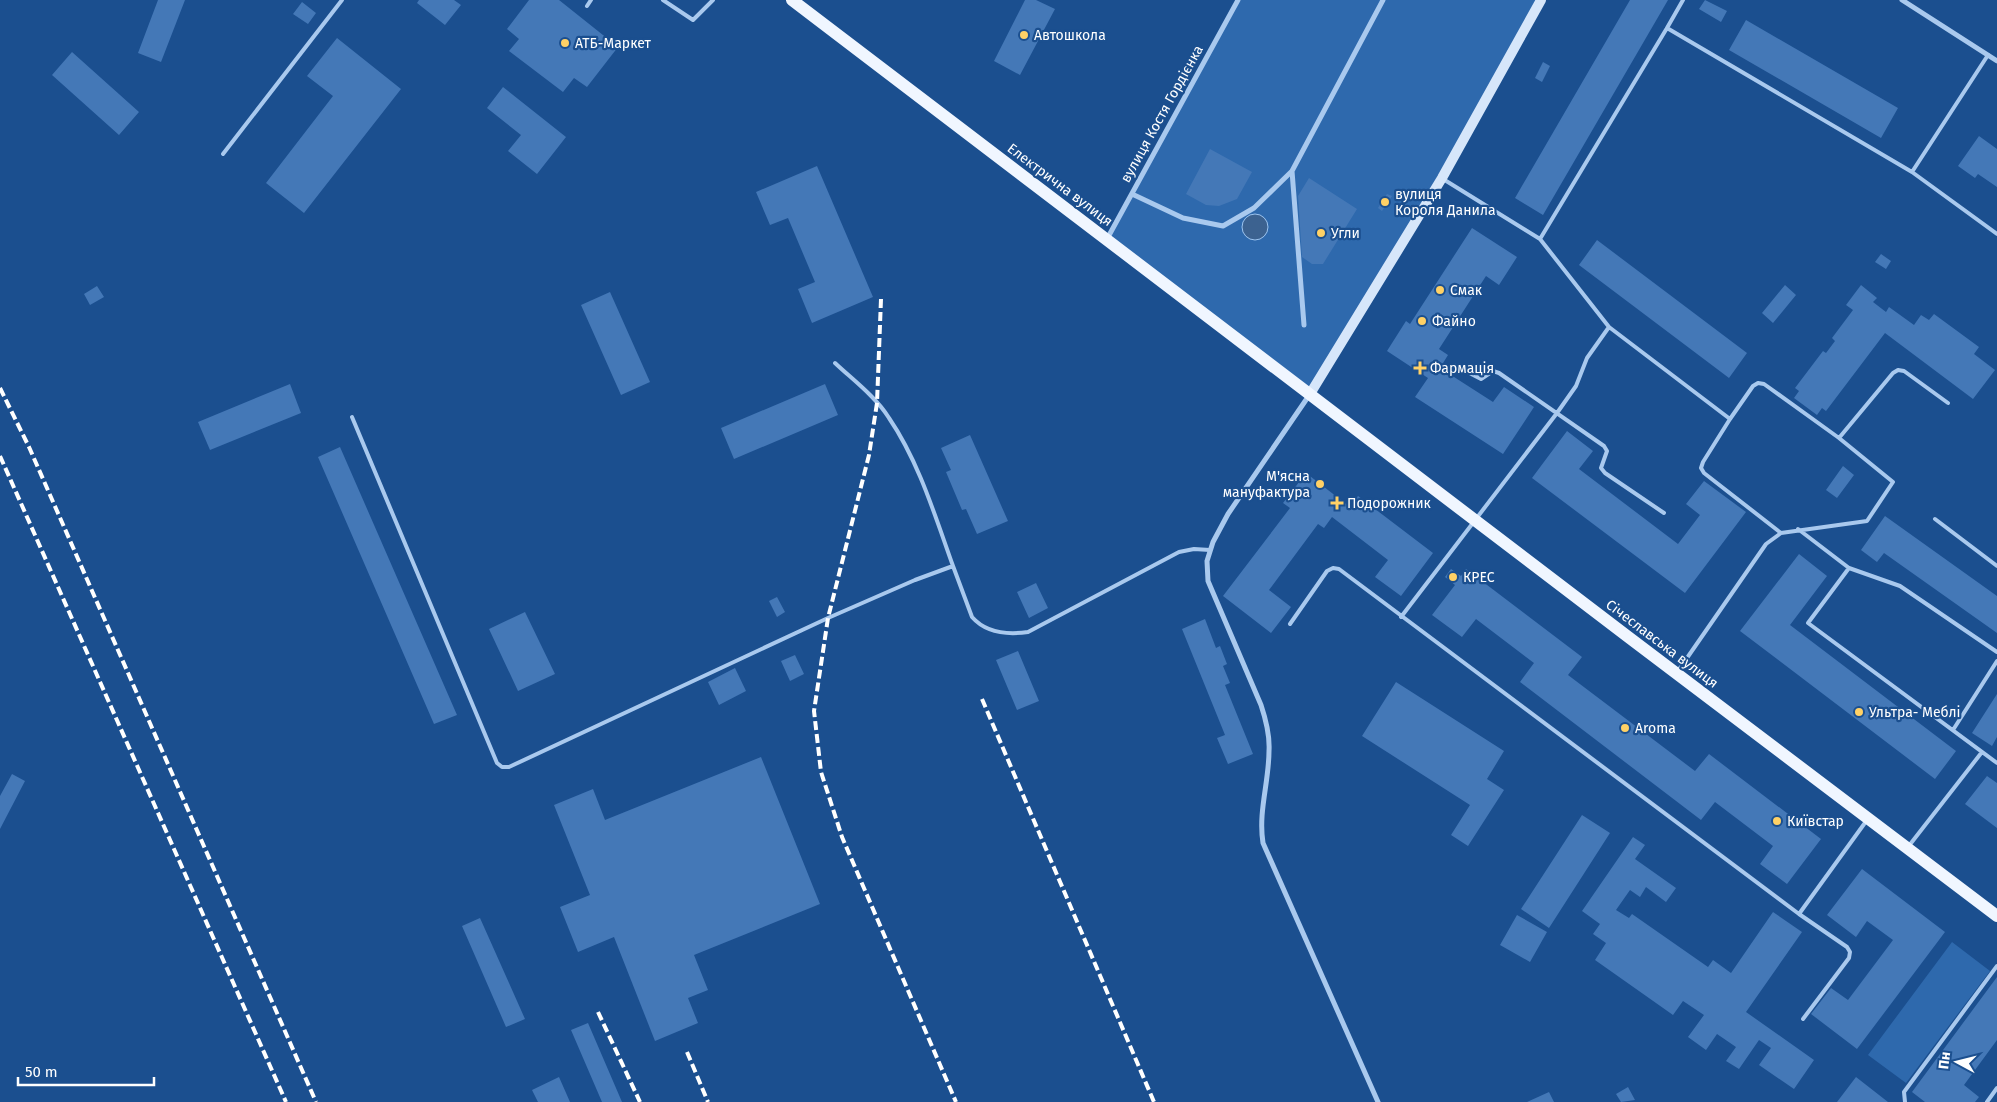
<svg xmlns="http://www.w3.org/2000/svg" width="1997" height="1102" font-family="'Fira Sans',sans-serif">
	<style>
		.green { fill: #2e69ad }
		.water { fill: #3c6290; stroke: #9cc4f0 }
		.building { fill: #4478b7 }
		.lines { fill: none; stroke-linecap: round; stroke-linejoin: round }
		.lane { stroke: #a9c9ee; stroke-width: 4 }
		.street { stroke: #a9c9ee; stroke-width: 5 }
		.secondary { stroke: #d6e6fa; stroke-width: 10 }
		.primary { stroke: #f0f6ff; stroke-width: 12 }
		.rail { stroke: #fff; stroke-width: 4; stroke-dasharray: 9 4; stroke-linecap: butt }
		.poi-dot { fill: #ffd166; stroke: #1b4f8f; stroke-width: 2 }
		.labels { text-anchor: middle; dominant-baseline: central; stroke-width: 4.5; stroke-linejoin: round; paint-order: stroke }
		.poi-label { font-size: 14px; fill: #fff; stroke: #1b4f8f; text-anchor: start }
		.street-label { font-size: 14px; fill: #fff; stroke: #1b4f8f }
	</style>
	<rect width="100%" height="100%" fill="#1b4f8f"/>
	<!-- green -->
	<path class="green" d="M1238,0H1541L1310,394L1107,240Z
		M1952,942L1990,971L1906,1083L1868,1055Z"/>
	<!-- water -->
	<path class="water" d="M1242 227a13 13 0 1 1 26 0a13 13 0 1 1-26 0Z"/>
	<!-- building -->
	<path class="building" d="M158,0H185L161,62L138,53Z
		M419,0H454L461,5L445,25L417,3Z
		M529,0H559L618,47L587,87L574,78L563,92L509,51L519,39L507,29Z
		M1025,0H1036L1055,9L1020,75L994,61Z
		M1630,0H1668L1543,215L1515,198Z
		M1705,0L1727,11L1721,22L1699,9Z
		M302,2L316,13L308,24L293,14Z
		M1746,20L1898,108L1881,138L1729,50Z
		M337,38L401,89L304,213L266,183L333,96L307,76Z
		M72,52L139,112L119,135L52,75Z
		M1543,62L1550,66L1542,82L1535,78Z
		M503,87L566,137L537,174L508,151L521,135L487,108Z
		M1979,136L1997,149V187L1978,174L1975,178L1958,166Z
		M1210,149L1252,172L1237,199L1219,206L1206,205L1186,194Z
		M817,166L873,297L812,323L798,289L815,282L788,218L770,225L756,192Z
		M1309,178L1357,209L1323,264H1312L1302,257L1298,196Z
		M1387,194L1392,196L1382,211L1378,208Z
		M1472,228L1517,257L1499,285L1486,276L1439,349L1448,355L1440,368L1493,402L1504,387L1534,407L1503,454L1415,397L1428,378L1387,351L1406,321L1410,324Z
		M1597,240L1747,353L1729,378L1579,265Z
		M1881,254L1891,261L1886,269L1875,262Z
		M1785,285L1796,295L1773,323L1762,313Z
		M1861,285L1877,298L1873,302L1886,312L1889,307L1914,325L1921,315L1929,320L1934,314L1979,347L1974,354L1995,370L1973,399L1885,333L1826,411L1822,408L1817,415L1794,398L1799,391L1795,388L1823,351L1826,353L1835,341L1832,338L1853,310L1846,305Z
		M97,286L104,297L90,305L84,294Z
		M610,292L650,382L621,395L581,305Z
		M290,384L301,413L210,450L198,422Z
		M825,384L838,415L734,459L721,428Z
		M1567,431L1593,451L1579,469L1678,544L1700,515L1686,504L1704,481L1746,512L1685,593L1532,478Z
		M970,435L1008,521L977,534L966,509L962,510L946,472L951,470L941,448Z
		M340,447L457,715L434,724L318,457Z
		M1843,466L1854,475L1837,498L1826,490Z
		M1306,473L1350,507L1358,496L1433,553L1401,596L1375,577L1388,560L1332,517L1324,528L1318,524L1269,590L1291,607L1271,633L1223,596L1290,508L1283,503Z
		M1885,516L1997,596V633L1884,553L1877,562L1861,550Z
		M1799,554L1827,576L1790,625L1956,751L1935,779L1740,631Z
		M1451,569L1461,576L1466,569L1582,657L1568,675L1695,771L1709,754L1821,839L1787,884L1760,864L1773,846L1715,802L1701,820L1520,682L1534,663L1476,619L1462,637L1432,615L1455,585L1445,577Z
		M1036,583L1048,608L1029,618L1017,592Z
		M777,597L785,612L777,617L769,601Z
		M525,612L555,674L518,691L489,629Z
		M1205,619L1216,648L1220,646L1227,664L1223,666L1230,683L1225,685L1253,754L1228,764L1217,738L1225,735L1182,629Z
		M1018,651L1039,701L1017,710L996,660Z
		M795,655L804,674L790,681L781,661Z
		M735,668L746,691L719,705L708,682Z
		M1396,682L1504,751L1487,779L1504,790L1468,846L1451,835L1470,805L1362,736Z
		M1997,694V737L1992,746L1972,733Z
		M761,757L820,904L694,955L708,990L688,998L698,1023L655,1041L614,937L578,952L560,907L590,895L554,805L593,789L605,820Z
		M12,774L25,781L0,829V796Z
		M1987,776L1997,783V828L1965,804Z
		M1582,815L1610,833L1549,928L1521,909Z
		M1633,837L1645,845L1635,859L1676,888L1666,902L1646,887L1640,897L1630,890L1616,910L1629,918L1632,914L1708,967L1713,960L1731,973L1773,912L1802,932L1746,1012L1814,1060L1794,1089L1759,1065L1771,1048L1759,1040L1739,1069L1726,1061L1736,1047L1717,1034L1706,1050L1688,1037L1704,1015L1683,1001L1673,1015L1595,960L1606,943L1593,934L1600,924L1582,911Z
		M1862,869L1945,932L1857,1049L1811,1014L1831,988L1848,1000L1893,940L1867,921L1856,937L1827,915Z
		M1517,915L1547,932L1530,962L1500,945Z
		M480,918L525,1019L506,1027L462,926Z
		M1997,977V1040L1964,1085L1979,1097L1975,1102H1925L1912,1092Z
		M588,1023L622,1102H602L571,1030Z
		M559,1077L570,1102H538L532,1090Z
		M1856,1077L1888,1102H1837Z
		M1628,1087L1635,1100L1621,1102L1616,1094Z
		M1549,1092L1554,1102H1527Z"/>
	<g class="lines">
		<!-- lane -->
		<path class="lane" d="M663,0L693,20L713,0
			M587,6L591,0
			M1667,28L1683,0
			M1988,55L1912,172L1997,234
			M223,154L342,0
			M1443,179L1540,239L1667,28L1912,172
			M1540,239L1609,327
			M835,363C853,380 876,397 889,418C919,462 935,516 953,566
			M1454,365L1481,379L1493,371L1499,373L1604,446L1607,451L1601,468L1605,473L1664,513
			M352,417L497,763L502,767H509L828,618L915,580L953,566L972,617C986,633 1007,635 1028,632L1179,552L1194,549L1210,550
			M1730,419L1703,462L1701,468L1704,473L1781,533
			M1839,438L1893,373L1898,370L1904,371L1948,403
			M1935,519L1997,566
			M1798,529L1849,568L1808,623L1997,763
			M1849,568L1900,586L1997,652
			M1401,617L1557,413L1576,386L1587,358L1609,327L1730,419L1753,386L1758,383L1764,384L1839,438L1893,482L1867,521L1781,533L1766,544L1678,671
			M1290,624L1327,571L1333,568L1339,569L1799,914
			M1953,730L1997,661
			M1908,847L1982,752
			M1803,1019L1849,958L1850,952L1847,947L1799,914L1867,820
			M1905,1102L1904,1092L1997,966
			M1987,1102L1997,1088"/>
		<!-- street -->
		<path class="street" d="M1902,0L1997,61
			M1132,194L1183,218L1223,226L1254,208L1292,171
			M1107,239L1238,0
			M1304,325L1292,171L1383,0
			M1310,394L1228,514L1213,542L1207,561L1208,581L1261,705C1266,720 1270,735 1269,751C1269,782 1258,812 1263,843L1378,1102"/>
		<!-- secondary -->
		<path class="secondary" d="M1310,394L1442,178L1541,0"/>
		<!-- primary -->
		<path class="primary" d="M792,0L1627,636L1997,916"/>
		<!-- rail -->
		<path class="rail" d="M881,299L877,403L869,455L828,618L814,711L821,772L842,837L956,1102
			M0,388L29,447L316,1102
			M0,456L286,1102
			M982,699L1154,1102
			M598,1012L640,1102
			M687,1052L708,1102"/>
	</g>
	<!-- markers -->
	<g class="poi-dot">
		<circle cx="1024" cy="35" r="5"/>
		<circle cx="565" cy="43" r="5"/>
		<circle cx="1385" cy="202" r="5"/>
		<circle cx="1321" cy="233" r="5"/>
		<circle cx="1440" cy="290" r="5"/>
		<circle cx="1422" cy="321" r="5"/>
		<path d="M1417.5 360.5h5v5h5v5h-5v5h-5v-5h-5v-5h5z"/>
		<circle cx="1320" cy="484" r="5"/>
		<path d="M1334.5 495.5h5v5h5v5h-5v5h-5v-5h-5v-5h5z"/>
		<circle cx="1453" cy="577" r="5"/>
		<circle cx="1859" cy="712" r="5"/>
		<circle cx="1625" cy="728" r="5"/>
		<circle cx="1777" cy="821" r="5"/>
	</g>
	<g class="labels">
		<!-- poi labels -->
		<g class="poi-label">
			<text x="1034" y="35">Автошкола</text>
			<text x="575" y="43">АТБ-Маркет</text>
			<text x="1395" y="194">вулиця<tspan x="1395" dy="16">Короля Данила</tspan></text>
			<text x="1331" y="233">Угли</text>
			<text x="1450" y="290">Смак</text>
			<text x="1432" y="321">Файно</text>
			<text x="1430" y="368">Фармація</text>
			<text x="1310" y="476" text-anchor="end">М'ясна<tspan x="1310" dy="16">мануфактура</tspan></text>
			<text x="1347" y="503">Подорожник</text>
			<text x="1463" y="577">КРЕС</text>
			<text x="1869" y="712">Ультра- Меблі</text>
			<text x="1635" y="728">Aroma</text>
			<text x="1787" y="821">Київстар</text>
		</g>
		<!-- street labels -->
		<g class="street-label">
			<text transform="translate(1162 114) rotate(-61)">вулиця Костя Гордієнка</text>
			<text transform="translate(1060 185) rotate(37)">Електрична вулиця</text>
			<text transform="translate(1662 644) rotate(37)">Січеславська вулиця</text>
		</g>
	</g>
	<!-- north arrow -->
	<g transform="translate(1957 1062) rotate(277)" stroke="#1b4f8f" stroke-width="4" paint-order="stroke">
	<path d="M0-4L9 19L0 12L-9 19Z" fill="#ffffff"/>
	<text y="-8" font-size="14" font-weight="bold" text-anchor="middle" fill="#ffffff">Пн</text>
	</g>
	<!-- scale -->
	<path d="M18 1077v8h136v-8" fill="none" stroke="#ffffff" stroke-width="2.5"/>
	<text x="25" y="1077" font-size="15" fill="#ffffff" stroke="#1b4f8f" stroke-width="4" paint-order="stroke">50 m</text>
</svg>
